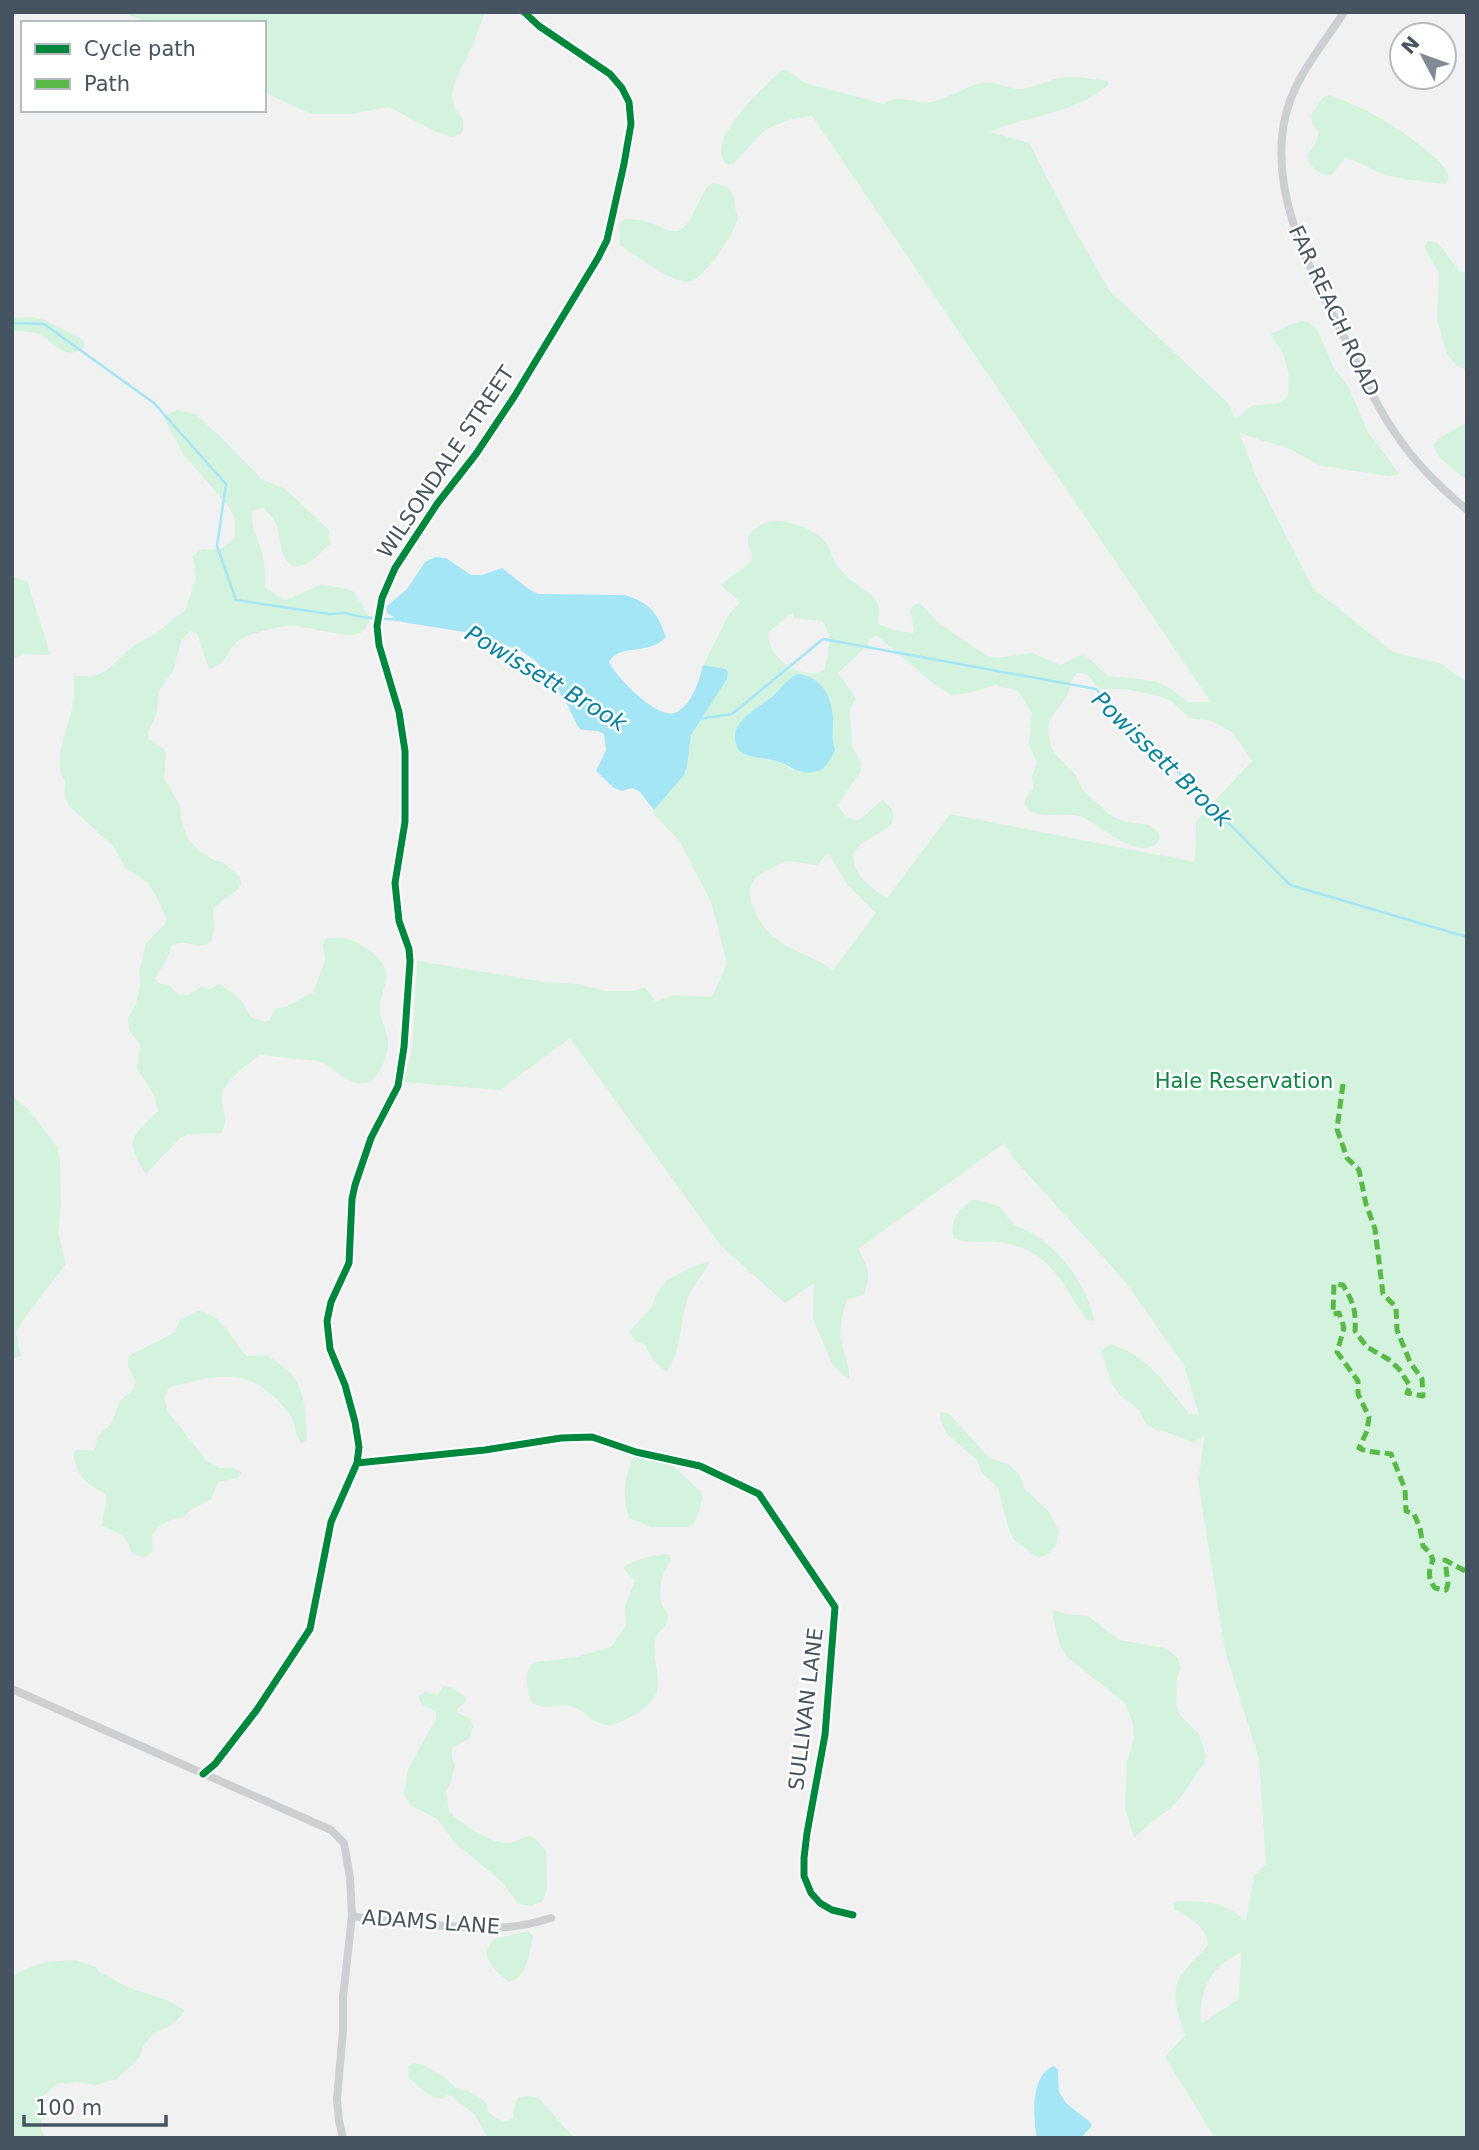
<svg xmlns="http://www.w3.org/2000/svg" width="1479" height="2150" font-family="'DejaVu Sans',sans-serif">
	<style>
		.green { fill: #d3f3de; fill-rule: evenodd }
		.water { fill: #a4e6f5 }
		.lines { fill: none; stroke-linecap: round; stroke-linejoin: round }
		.stream { stroke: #a4e6f5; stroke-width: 2.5 }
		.street { stroke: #cdd0d2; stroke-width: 8 }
		.quiet { stroke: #58b947; stroke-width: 5; stroke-dasharray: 10 5; stroke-linecap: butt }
		.cycleway-casing { stroke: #fff; stroke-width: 11 }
		.cycleway { stroke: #00873e; stroke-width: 7 }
		.labels { text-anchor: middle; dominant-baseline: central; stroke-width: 5; stroke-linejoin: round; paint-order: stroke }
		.street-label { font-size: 21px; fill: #455460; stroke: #fff }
		.park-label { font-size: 21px; fill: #0c8546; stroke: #fff }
		.water-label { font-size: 23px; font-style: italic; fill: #03819f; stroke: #fff }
	</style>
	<rect width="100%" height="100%" fill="#f2f1f1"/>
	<!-- green -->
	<path class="green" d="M121,12H485L472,47L456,78L452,94L454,107L463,119V132L453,137L436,132L389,107L351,114H311L264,92V23H148Z
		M786,69L805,83L884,104C897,93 915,104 931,102C949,99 963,87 981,83C994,80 1005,88 1018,89C1033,89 1046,80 1060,78C1076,76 1092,79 1108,81V85C1072,115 1029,115 989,132L1029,143L1075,231L1110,291L1229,404L1235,419L1253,405L1279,403L1288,396C1290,380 1289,364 1280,349C1277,344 1273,341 1271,334L1289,325L1302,321L1310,323L1317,329L1334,368L1348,386L1368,432L1398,472V475L1389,476L1321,466L1288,448L1247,436L1239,431L1256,477L1313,588L1393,652L1440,663L1467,682V2138H1215L1165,2057L1185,2035C1178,2013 1167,1989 1185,1970C1192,1961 1202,1954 1208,1944C1206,1927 1189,1916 1174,1910L1173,1903L1178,1901C1209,1902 1222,1900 1246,1921L1254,1876L1266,1864L1259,1759L1225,1651L1198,1481L1205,1434L1194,1443L1161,1430L1159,1432L1146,1424L1139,1410L1120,1395L1112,1384L1101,1351L1110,1344C1150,1356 1164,1383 1189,1414L1199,1415L1184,1365L1124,1280L1013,1158L1004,1143L858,1249C869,1268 871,1273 864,1294L847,1300C842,1312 840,1326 841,1339C843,1353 850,1363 849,1378L845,1377L832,1364L813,1319L814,1283L785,1303L721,1246L570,1038L500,1090L403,1082L412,1051L417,961L546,982L578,984L606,991H634L645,987L656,1002L674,995L711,997L713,995L727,964L711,902L680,842L652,812L684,775L687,766L691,735L726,669L703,665L730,613L740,602L724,588L722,584L752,561C753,553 747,547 748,539C748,533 757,527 762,524C778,515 817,528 827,544C832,551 832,561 839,568C849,581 865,588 876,600L879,607L878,624L894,630L913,633L914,630L910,611L913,606L920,603L941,625L987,656L997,658L1032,653L1061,665L1078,656L1085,655L1108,676L1141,679L1157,682L1173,690L1188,702H1211L812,116L792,119L766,129L733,164L728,165C700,144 765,86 781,71ZM792,613L794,618L822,621C834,637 828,654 824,671C800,680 768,659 768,633ZM876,635L933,683L951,695L969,693L995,685L1018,691L1032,713L1029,744L1037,763L1032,776L1033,789C1028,795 1021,800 1027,808C1036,821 1068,810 1085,818C1101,827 1147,867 1160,838L1158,832L1149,825L1122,821L1109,814L1082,789L1075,774L1057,756L1051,747L1048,732L1049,721L1067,696L1072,679L1077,673H1082L1089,676L1095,685L1099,689H1125L1159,696L1171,701L1190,718L1212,721L1233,733L1252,761L1196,821L1195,862L950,814L887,898C870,887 854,876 853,855C856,850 859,845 864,842C873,835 898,828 893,812C891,807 887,803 882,800L861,819L855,821L848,818L837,806L861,771V764L852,745L850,718V708L856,698L838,673L868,645L870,639ZM790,678L833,728L831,741L793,770L777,761L752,757L738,725L775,694ZM828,853L847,884L876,913L833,970C816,957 794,953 776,939C762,928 743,900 753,882C757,875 764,872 770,869C775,866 780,863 785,862C797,860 806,865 817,865ZM1241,1952L1239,1999L1201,2024C1199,2002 1204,1980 1221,1965C1227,1960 1234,1957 1241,1952Z
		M1330,95C1347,102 1365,109 1380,118C1395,126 1443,159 1448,174C1450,179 1448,179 1446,184C1427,182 1405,180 1386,175C1371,170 1360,161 1345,158L1331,176C1318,174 1309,168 1307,154C1313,149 1319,139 1318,130L1312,124L1311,115L1323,97Z
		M712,183C733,185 734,194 736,212C737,218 739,216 737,222C731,236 703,283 686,282C671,281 634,255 620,245L619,224L625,219C635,219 643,220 652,223C659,226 665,230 673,231C691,234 698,193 712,183Z
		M1428,241L1438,243L1458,269L1467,274V370L1457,366L1447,354L1437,320L1439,273L1425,249V245Z
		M31,317L44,320L80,338L84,342V349C61,359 59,346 42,336C33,331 22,331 12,331V318Z
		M178,410L195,414L220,436L258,475L261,479L285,489L329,530L330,544C318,555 294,582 283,554C279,543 280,530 275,521C272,517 267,512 264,508L253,510C249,528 258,536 262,553C265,565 266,575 265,587L283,599L291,598L321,584L347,589L354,592L370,619C368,623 366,630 362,632C349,641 304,624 287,626C275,627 243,635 236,643C226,653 225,667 209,668L197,634L190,631L181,641L174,669L159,691L157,713L148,733L149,739L164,749L166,754L164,778L180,806L182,822L188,839L199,851L215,861L223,862L240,877L241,884C234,896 222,899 213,909C214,926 219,950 194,945C184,942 181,942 172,945L166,961L155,978L158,983L170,986L178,994L189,995L200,987L210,989L220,984L241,1000L251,1017L265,1022L270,1020L274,1009C294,1007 295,999 313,993L325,961L323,944L326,938C333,938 341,937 348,939C360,942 386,959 386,973C387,986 379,998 380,1011C382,1022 389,1036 388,1048C387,1058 377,1081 367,1083C347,1087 335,1066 319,1061L260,1055C249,1063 224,1081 222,1095C220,1112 231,1114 221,1133L189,1134L180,1138L146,1174C123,1139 132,1137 158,1111C156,1095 146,1082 137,1069L140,1045L129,1030L128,1018L136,1004L140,986L139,971L146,943L165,924L166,918L157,897L147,882L126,869L113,846L69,806L64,794L65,781C50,760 69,728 73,704C75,695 74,685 74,676C111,679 110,663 135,645C141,640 149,638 155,634C166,627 173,617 185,611L196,577L193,556L202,549C218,551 225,549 235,537V520L229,507L184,455L163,416Z
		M1467,422V480L1440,458L1433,446L1438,439Z
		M12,576L28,582C34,607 44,630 50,655L25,654L12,659Z
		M12,1096L28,1109L58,1148L60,1163L61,1205L58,1233L66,1264L26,1316L16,1332L21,1356L12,1359Z
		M972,1200C981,1201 991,1202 999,1207C1005,1210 1007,1219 1013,1223C1018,1228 1026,1230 1032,1233C1062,1252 1088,1286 1094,1321L1087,1320C1059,1282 1051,1247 996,1242C978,1241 973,1245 954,1238C948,1223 959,1208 972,1200Z
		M710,1261C705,1273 695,1282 690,1293C679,1317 683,1351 666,1372L652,1359L645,1345L636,1341L629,1332L651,1308L657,1293L666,1281L687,1269Z
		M198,1311C223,1314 231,1339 247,1356L267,1355C275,1361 287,1368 293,1376C306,1393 306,1419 307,1440L302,1444C294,1435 297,1424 290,1415C252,1365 223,1374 170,1387L164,1397L168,1412L207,1461L219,1468H232L242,1472L238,1478L218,1482L211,1499L189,1511L183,1518L172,1519L158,1527L152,1535L153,1551L143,1558L131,1552C128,1535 116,1532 102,1526C102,1513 108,1507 106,1494C83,1481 80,1480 73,1455L76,1450H94L98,1436L111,1424L120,1401L133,1390L136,1382L128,1367V1359L132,1354L174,1333L180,1320Z
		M940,1412L948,1413L990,1458L1008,1464L1019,1474L1025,1489L1048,1511L1059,1531L1056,1546L1048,1554L1038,1558L1013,1539L1008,1526L998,1488L982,1473L977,1460L947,1434L940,1419Z
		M634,1457L671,1464L700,1491L703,1498L695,1522L688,1527H651L629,1518C622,1498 624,1476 634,1457Z
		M669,1554L671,1559C669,1564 666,1568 664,1573C660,1581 659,1597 662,1605C665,1611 669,1612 668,1619C667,1627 659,1630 656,1637C651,1654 661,1677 657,1691C653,1707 622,1725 606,1725C595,1724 587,1714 578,1709C563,1700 546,1713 531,1702C527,1689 522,1670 535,1662L577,1657L611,1647L626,1625L625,1606L635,1581L625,1570L624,1567C638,1558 654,1555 669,1554Z
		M1053,1610L1066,1614L1088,1616L1119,1640L1166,1648L1178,1658L1180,1668L1177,1679L1176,1705L1180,1715L1199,1734L1206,1755L1204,1763L1181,1797L1169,1810L1156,1818L1134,1838L1125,1808L1127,1761L1134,1738L1133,1724L1125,1703L1067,1657L1060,1646L1052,1613Z
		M443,1686L451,1687L466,1697L467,1701L458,1708L457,1712L470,1719L473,1727L469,1739L452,1748V1758L455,1765L451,1781L446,1791L449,1812C463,1823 488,1843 507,1843C517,1843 522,1836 533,1836L546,1851L547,1888L543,1901L532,1906L518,1904L502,1882L455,1843L437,1819L410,1805L404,1793L408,1769L436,1719V1713C430,1706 418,1707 419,1695L426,1692L438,1695Z
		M528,1931L533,1936C529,1953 528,1977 509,1982C497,1972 488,1966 486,1950L494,1939Z
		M75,1960L96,1967L100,1973C110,1975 114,1981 124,1985C143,1994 169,1997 185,2011L172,2025L153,2034L143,2046L140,2057L117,2079L95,2085L76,2082L57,2084L42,2097L41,2129L45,2138H12V1977C35,1962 49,1961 75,1960Z
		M413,2063L426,2066L446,2079L456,2088L468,2091L482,2099L486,2103L488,2112C496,2118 504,2125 513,2118L515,2102L519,2097L530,2096L539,2098L574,2138H488L475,2115L451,2096L447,2095L444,2099C430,2099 418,2086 408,2077L409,2066Z"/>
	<!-- water -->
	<path class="water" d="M435,557L446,558L471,575H482L502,568L530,590L539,594L625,595C651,604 657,612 666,637C649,656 619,643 609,662C616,677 659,722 677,712C693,703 699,681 703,665L726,669L728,672L727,679L691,735L687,766L684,775L654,810L639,791L632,788L622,791L614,788L596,771L606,750L604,734L598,731L582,730L578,727L568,706L549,677L536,661L523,652L477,634L402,622L387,613L386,607L407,589L425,562Z
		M797,674C822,676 833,698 833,722C833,733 831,739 835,750C830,760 826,770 814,772C798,775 787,763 773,760C763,758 750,758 741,752C738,750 737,747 736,744C729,721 759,708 773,696C781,688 787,679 797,674Z
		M1054,2066L1058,2070L1059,2092L1066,2103L1091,2123V2127L1081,2138H1037C1033,2117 1030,2075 1054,2066Z"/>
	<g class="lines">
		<!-- stream -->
		<path class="stream" d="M12,323L44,324L154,403L226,484L217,546L236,600L329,614L345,613L361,617L402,620
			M468,632L555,685
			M699,719L732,714L823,639L1096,689L1290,885L1467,937"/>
		<!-- street -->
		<path class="street" d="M1344,12C1322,47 1294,77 1285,118C1268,195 1312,272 1345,339C1362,372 1376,407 1398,437C1416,464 1442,489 1467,510
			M357,1463L485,1450L561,1438L592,1437L636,1452L700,1466L759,1494L835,1607L825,1735L807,1833L804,1858V1876L811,1893L820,1903L832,1910L853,1915
			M12,1689L331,1830L344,1843L350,1878L352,1916L343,1997V2030L337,2099L339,2121L343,2138
			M203,1774L215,1764L256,1711L310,1629L331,1522L357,1463L359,1447L355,1422L345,1385L330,1349L327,1321L331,1302L349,1263L352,1199L355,1185L371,1138L398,1086L404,1047L410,961L409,949L399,921L395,883L405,822V751L399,712L379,645L377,626L382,598L395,568L437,504L476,454L514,397L598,258L607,240L624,164L631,124L629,102L622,88L610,74L539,26L524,12
			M352,1916C379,1921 405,1923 433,1925C478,1928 507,1932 551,1918"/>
		<!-- quiet -->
		<path class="quiet" d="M1343,1084L1337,1129L1347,1158L1359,1170L1366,1204L1375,1229L1383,1294L1396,1307L1397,1330L1410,1362L1422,1379L1423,1396L1407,1393L1410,1386L1399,1369L1388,1359L1367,1347L1355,1331C1356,1310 1354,1304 1343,1285L1334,1284L1333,1314L1339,1313L1344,1328L1337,1352L1358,1381V1394L1369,1417L1367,1431L1359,1448C1369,1453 1380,1452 1391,1454L1405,1489L1406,1511L1414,1514L1420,1528L1423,1546L1430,1553L1433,1560C1428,1571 1428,1579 1435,1588L1446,1590L1448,1584L1445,1560L1467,1572"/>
		<!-- cycleway casing -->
		<g class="cycleway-casing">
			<path id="cycleway" d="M357,1463L485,1450L561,1438L592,1437L636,1452L700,1466L759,1494L835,1607L825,1735L807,1833L804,1858V1876L811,1893L820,1903L832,1910L853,1915
				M203,1774L215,1764L256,1711L310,1629L331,1522L357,1463L359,1447L355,1422L345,1385L330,1349L327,1321L331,1302L349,1263L352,1199L355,1185L371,1138L398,1086L404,1047L410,961L409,949L399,921L395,883L405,822V751L399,712L379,645L377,626L382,598L395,568L437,504L476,454L514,397L598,258L607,240L624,164L631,124L629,102L622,88L610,74L539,26L524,12"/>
		</g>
		<!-- cycleway -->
		<use href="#cycleway" class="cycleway"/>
	</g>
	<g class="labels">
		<!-- street labels -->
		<g class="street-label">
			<text transform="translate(1334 311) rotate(65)">FAR REACH ROAD</text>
			<text transform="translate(446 462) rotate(-56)">WILSONDALE STREET</text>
			<text transform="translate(806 1709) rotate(-83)">SULLIVAN LANE</text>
			<text transform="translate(431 1922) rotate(4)">ADAMS LANE</text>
		</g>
		<!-- park labels -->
		<g class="park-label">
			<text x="1244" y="1081">Hale Reservation</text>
		</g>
		<!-- water labels -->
		<g class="water-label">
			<text transform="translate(546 678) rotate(31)">Powissett Brook</text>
			<text transform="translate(1162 759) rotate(44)">Powissett Brook</text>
		</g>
	</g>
	<!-- border -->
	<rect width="1479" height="2150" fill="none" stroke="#455460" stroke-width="28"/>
	<!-- legend -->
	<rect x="21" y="21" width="245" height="91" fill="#ffffff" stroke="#b5bbbf" stroke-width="2"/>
	<rect x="35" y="44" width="35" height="10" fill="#00873e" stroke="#b5bbbf" stroke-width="2"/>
	<text x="84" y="56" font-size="21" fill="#455460">Cycle path</text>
	<rect x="35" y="79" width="35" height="10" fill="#58b947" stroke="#b5bbbf" stroke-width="2"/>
	<text x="84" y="91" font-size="21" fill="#455460">Path</text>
	<!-- north arrow -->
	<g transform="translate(1423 56) rotate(311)"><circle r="33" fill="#ffffff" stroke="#b5bbbf" stroke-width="2"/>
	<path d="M0-5L12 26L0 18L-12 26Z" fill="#828b93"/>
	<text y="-10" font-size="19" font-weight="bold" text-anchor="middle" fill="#455460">N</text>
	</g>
	<!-- scale -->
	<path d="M24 2115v10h142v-10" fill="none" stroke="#455460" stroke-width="3.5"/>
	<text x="35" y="2115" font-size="21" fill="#455460" stroke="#ffffff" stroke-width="5" paint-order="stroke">100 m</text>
</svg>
